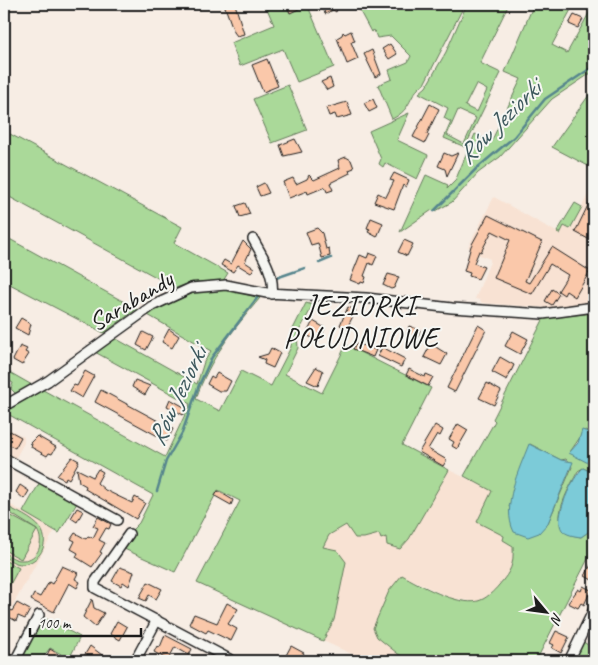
<svg xmlns="http://www.w3.org/2000/svg" width="598" height="665" font-family="Caveat,sans-serif">
	<style>
		.built { fill: #f8e2d3 }
		.green { fill: #aad999; stroke: #637a5a; fill-rule: evenodd }
		.water { fill: #7ccbd8; stroke: #56858d }
		.lines { fill: none; stroke-linecap: round; stroke-linejoin: round }
		.stream { stroke: #56858d; stroke-width: 2.5 }
		.building { fill: #fac8aa; stroke: #1c1c1c }
		.street-casing { stroke: #1c1c1c; stroke-width: 12 }
		.street { stroke: #f6f6f2; stroke-width: 9 }
		.labels { text-anchor: middle; dominant-baseline: central; stroke-width: 4; stroke-linejoin: round; paint-order: stroke }
		.street-label { font-size: 25px; fill: #1c1c1c; stroke: #f6f6f2 }
		.water-label { font-size: 26px; font-style: italic; fill: #3e595e; stroke: #f6f6f2 }
		.quarter-label { font-size: 28px; letter-spacing: 1px; fill: #1c1c1c; stroke: #f6f6f2 }
	</style>
	<rect width="100%" height="100%" fill="#f7ede4"/>
	<filter id="ink" filterUnits="userSpaceOnUse"><feTurbulence type="fractalNoise" baseFrequency=".02" numOctaves="2"/><feDisplacementMap in="SourceGraphic" scale="10" xChannelSelector="R" yChannelSelector="G"/><feConvolveMatrix kernelMatrix="1 2 1 2 8 2 1 2 1" color-interpolation-filters="sRGB"/></filter>
	<g filter="url(#ink)">
		<!-- built -->
		<path class="built" d="M594,182V301L550,308L482,303L480,300L475,299L490,262V259L477,254V251L468,247L494,197L560,234L564,226L571,229Z
			M4,426L24,437V443L15,459L4,453Z
			M449,470L493,491L503,540L513,546L514,562L507,575L497,588L485,599L477,602L450,598L402,575L385,599L384,608L373,628L377,637L407,661H367L323,641L334,620L346,563L322,547L329,535L346,525L364,538L379,534L387,537L386,542L416,526Z
			M4,501L55,530L4,621Z"/>
		<!-- green -->
		<path class="green" d="M265,4H307L334,67L297,82L283,49L240,66L231,43L274,25Z
			M356,4H465L424,84C407,95 414,108 392,119L378,85L392,79L389,70L408,62L411,56L391,36L377,38L374,30L371,32Z
			M467,4H509L480,63L501,73L465,147L444,138L451,122L444,118L448,108L419,93L426,87L446,52ZM476,84L487,90L477,112L465,106ZM458,110L476,118L464,144L447,135Z
			M534,4H574L552,45L567,53L594,4V71L552,99L500,157L478,173L452,202L434,212L432,210L400,232L426,175L448,185L447,189L455,181L475,134L489,141L492,140L521,79L505,72Z
			M288,85L307,130L272,143L253,99Z
			M594,88V169L552,147Z
			M409,113L397,140L428,155L417,179L385,163L383,167L379,164L381,159L369,131Z
			M10,134L182,227L174,243L228,273L223,281L192,282L176,288L4,194V145Z
			M575,203L582,207L570,229L564,226L560,234L557,232Z
			M4,236L137,309L104,333L4,281Z
			M211,289L230,290L260,298C234,329 209,359 196,399L220,411L241,371L271,386L291,347V333L306,303L313,305L297,335L298,348L285,374L322,393L346,345L431,388L402,445L449,470L409,539L400,549L387,545L386,537L381,539L379,534L364,538H355L346,525L329,535L323,547L337,550L346,562L334,620L323,641L197,583L240,501L218,490L175,572L122,548L133,532L131,531L139,523L153,495L4,412L43,390L165,457L190,404L93,351L113,337L197,384L204,362L211,351L146,314L198,291Z
			M594,313V434L585,430L570,452L594,466V473L583,468L578,471C567,492 542,532 581,537L594,528V547L536,661H407L377,637L373,628L389,591L402,575C420,585 457,606 478,601C486,599 494,591 499,585C511,571 514,565 513,546L503,540L504,536L477,522L492,491L464,476L495,421L493,419L544,318ZM530,444L561,460L566,459L572,467L548,523L509,507L519,472Z
			M4,369L32,385L16,394L11,389L13,383L4,378Z
			M40,482L77,503L59,533L23,512Z
			M4,505C15,511 33,518 41,529C50,543 40,563 22,564C15,564 10,560 4,557V553C10,556 16,561 23,560C38,560 45,542 37,530L21,559L4,550V512L37,530L4,509Z
			M4,560L19,568L8,588L4,585Z
			M41,616L80,637L68,661H57L61,654L50,648L40,661C33,661 26,660 22,654Z
			M582,641L594,649V661H572Z"/>
		<!-- water -->
		<path class="water" d="M582,430L594,434V466L569,453L578,443Z
			M529,444L561,460L573,462L548,523L539,533L528,537L514,532C501,506 519,470 529,444Z
			M583,468L594,473V528L581,537C574,536 566,535 562,530C553,518 573,476 583,468Z"/>
		<g class="lines">
			<!-- stream -->
			<path class="stream" d="M434,211L477,168L514,137L545,99L594,66
				M319,263L331,258
				M276,278L305,268
				M157,491L166,461L182,433L199,385L212,357L257,298"/>
		</g>
		<!-- building -->
		<path class="building" d="M227,4H235L244,34L237,36L234,32L225,7Z
			M286,4H299L301,8L290,13Z
			M326,4H339L336,12L333,10L325,14L323,7Z
			M574,15L583,19L578,28L569,24Z
			M351,31L355,41L351,42L358,59L347,64L337,38L342,35L343,32L345,34Z
			M390,44L397,54L389,59L382,49Z
			M372,50L381,74L375,77L364,54Z
			M267,59L278,86L263,92L252,65Z
			M330,78L333,87L327,90L321,82Z
			M373,99L377,108L369,112L364,103Z
			M347,102L352,115L337,119L335,114L329,116L326,108Z
			M430,104L439,109L427,134L429,135L425,143L413,137Z
			M295,139L302,152L284,156L280,145Z
			M444,153L451,156L458,153L447,176L445,169L438,166Z
			M346,157L351,160L354,168L349,170L350,173L330,183L333,190L327,192L325,187L308,194L307,191L289,198L283,182L293,178L296,184L307,179L309,175L314,180L340,168L338,160Z
			M394,173L409,180L406,187L403,185L394,209L374,202L378,193L386,197L394,181L390,180Z
			M264,183L269,193L260,196L256,187Z
			M594,193V242L575,232Z
			M245,203L250,214L240,217L236,206Z
			M488,215L542,242L525,281L529,283L552,247L590,271L575,297L566,291L564,295L558,291L568,275L550,264L532,294L494,278L510,240L492,231L481,252L479,251L474,263L484,267L478,279L469,276L470,273L464,271L471,246Z
			M371,218L383,223L377,237L368,232L370,229L367,228Z
			M317,228L322,233L326,249L329,248L330,256L322,258L318,243L311,245L306,232Z
			M404,240L413,244L407,256L398,252Z
			M243,241L251,249L245,262L254,268L251,273L238,265L233,272L221,265L224,260L231,264Z
			M369,253L377,256L373,265L369,263L364,276L366,277L364,283L361,282L360,284L350,280L360,255L367,258Z
			M388,274L399,277L394,288L391,289L383,285Z
			M552,289L559,294L552,305L545,301Z
			M348,307L356,310L347,328L340,325Z
			M21,318L31,324L28,335L15,328Z
			M313,321L325,328L319,341L306,335Z
			M478,325L486,330L455,392L447,388Z
			M409,326L420,330L417,340L406,337Z
			M169,329L179,336L172,348L162,342Z
			M513,331L528,339L520,354L505,346Z
			M143,332L153,337L146,350L137,345Z
			M356,343L376,350L373,357L353,349Z
			M431,344L447,354L441,365L424,357Z
			M20,346L27,349L25,352L29,354L22,365L13,360Z
			M382,347L405,359L401,367L378,356Z
			M271,348L280,353L273,368L264,364L265,360L258,357L268,354Z
			M500,357L514,365L507,380L492,372Z
			M316,367L323,371L318,386L307,381Z
			M409,369L425,377L426,374L433,377L428,386L406,375Z
			M85,371L94,376L82,398L70,391L74,385L77,386Z
			M217,373L231,381L226,391H219L207,384L211,376L214,378Z
			M135,380L150,386L145,395L132,387Z
			M487,383L501,391L494,405L479,398Z
			M101,390L173,429L167,441L95,402Z
			M170,399L186,408L183,415L167,406Z
			M458,424L468,430L457,449L452,446L454,442L449,439Z
			M435,425L443,430L440,436L437,434L428,449L447,460L443,466L419,452Z
			M10,431L21,437L15,448L4,442Z
			M37,436L56,447L52,454L49,453L47,456L31,447L32,444L30,443Z
			M72,457L79,461L69,479L66,477L65,480L57,476Z
			M77,469L93,477L98,469L103,472L97,483L105,490L132,503L135,497L145,503L136,519L85,489L86,486L79,482Z
			M20,485L29,491L24,499L16,492Z
			M218,491L233,500L231,505L215,496Z
			M77,508L83,511L77,522L71,518Z
			M98,517L111,524L109,529L106,528L99,540L105,543L100,552L102,553L92,567L76,557L78,553L71,549L75,541L71,539L75,533L86,539L88,536L93,538L98,528L93,526Z
			M594,559V576L592,580L585,576Z
			M62,566L78,573L75,579L80,582L77,588L69,583L54,612L31,600L34,594L40,597L49,582L52,584Z
			M120,567L134,572L129,586L123,582L121,586L112,581Z
			M148,582L162,589L156,599L149,595L146,601L139,598Z
			M583,586L591,590L584,605L581,603L578,608L568,603L578,589L581,591Z
			M92,599L94,608L104,613L95,627L83,617Z
			M17,603L30,610L25,619L18,616L16,621L4,614V606L12,611Z
			M227,603L238,609L228,624L237,629L231,641L208,630L206,633L189,624L194,614L217,623Z
			M117,621L127,627L120,640L110,634Z
			M556,631L569,637L561,653L552,648L554,645L550,643Z
			M165,635L192,649L189,655L175,647L168,660L154,652L157,646L160,647Z
			M90,646L102,655L114,661H81Z
			M291,646L304,653L300,661H283Z
			M50,649L58,654L54,661L45,659Z"/>
		<g class="lines">
			<!-- street casing -->
			<g class="street-casing">
				<path id="street" d="M253,239C262,255 275,274 272,294
					M4,406L48,381L152,306L191,288L226,285L267,293L366,298L452,308L543,314L594,307
					M4,458L117,520
					M129,534L95,582V588L233,661
					M15,661L39,615
					M135,661L157,620
					M569,661L594,609"/>
			</g>
			<!-- street -->
			<use href="#street" class="street"/>
		</g>
	</g>
	<g class="labels">
		<!-- street labels -->
		<g class="street-label">
			<text transform="translate(131 301) rotate(-31)">Sarabandy</text>
		</g>
		<!-- water labels -->
		<g class="water-label">
			<text transform="translate(499 122) rotate(-45)">Rów Jeziorki</text>
			<text transform="translate(177 396) rotate(-65)">Rów Jeziorki</text>
		</g>
		<!-- quarter labels -->
		<g class="quarter-label">
			<text x="361" y="305">JEZIORKI<tspan x="361" dy="32">POŁUDNIOWE</tspan></text>
		</g>
	</g>
	<!-- margin -->
	<rect width="598" height="665" fill="none" stroke="#f6f6f2" stroke-width="20"/>
	<rect x="10" y="10" width="578" height="645" fill="none" stroke="#1c1c1c" stroke-width="2" filter="url(#ink)"/>
	<!-- north arrow -->
	<g transform="translate(546 612) rotate(119)" stroke="#f6f6f2" stroke-width="4" paint-order="stroke">
	<path d="M0-4L9 19L0 12L-9 19Z" fill="#1c1c1c"/>
	<text y="-8" font-size="14" font-weight="bold" text-anchor="middle" fill="#1c1c1c">N</text>
	</g>
	<!-- scale -->
	<path d="M30 628v8h111v-8" fill="none" stroke="#1c1c1c" stroke-width="2.5"/>
	<text x="38" y="628" font-size="15" fill="#1c1c1c" stroke="#f6f6f2" stroke-width="4" paint-order="stroke">100 m</text>
</svg>
